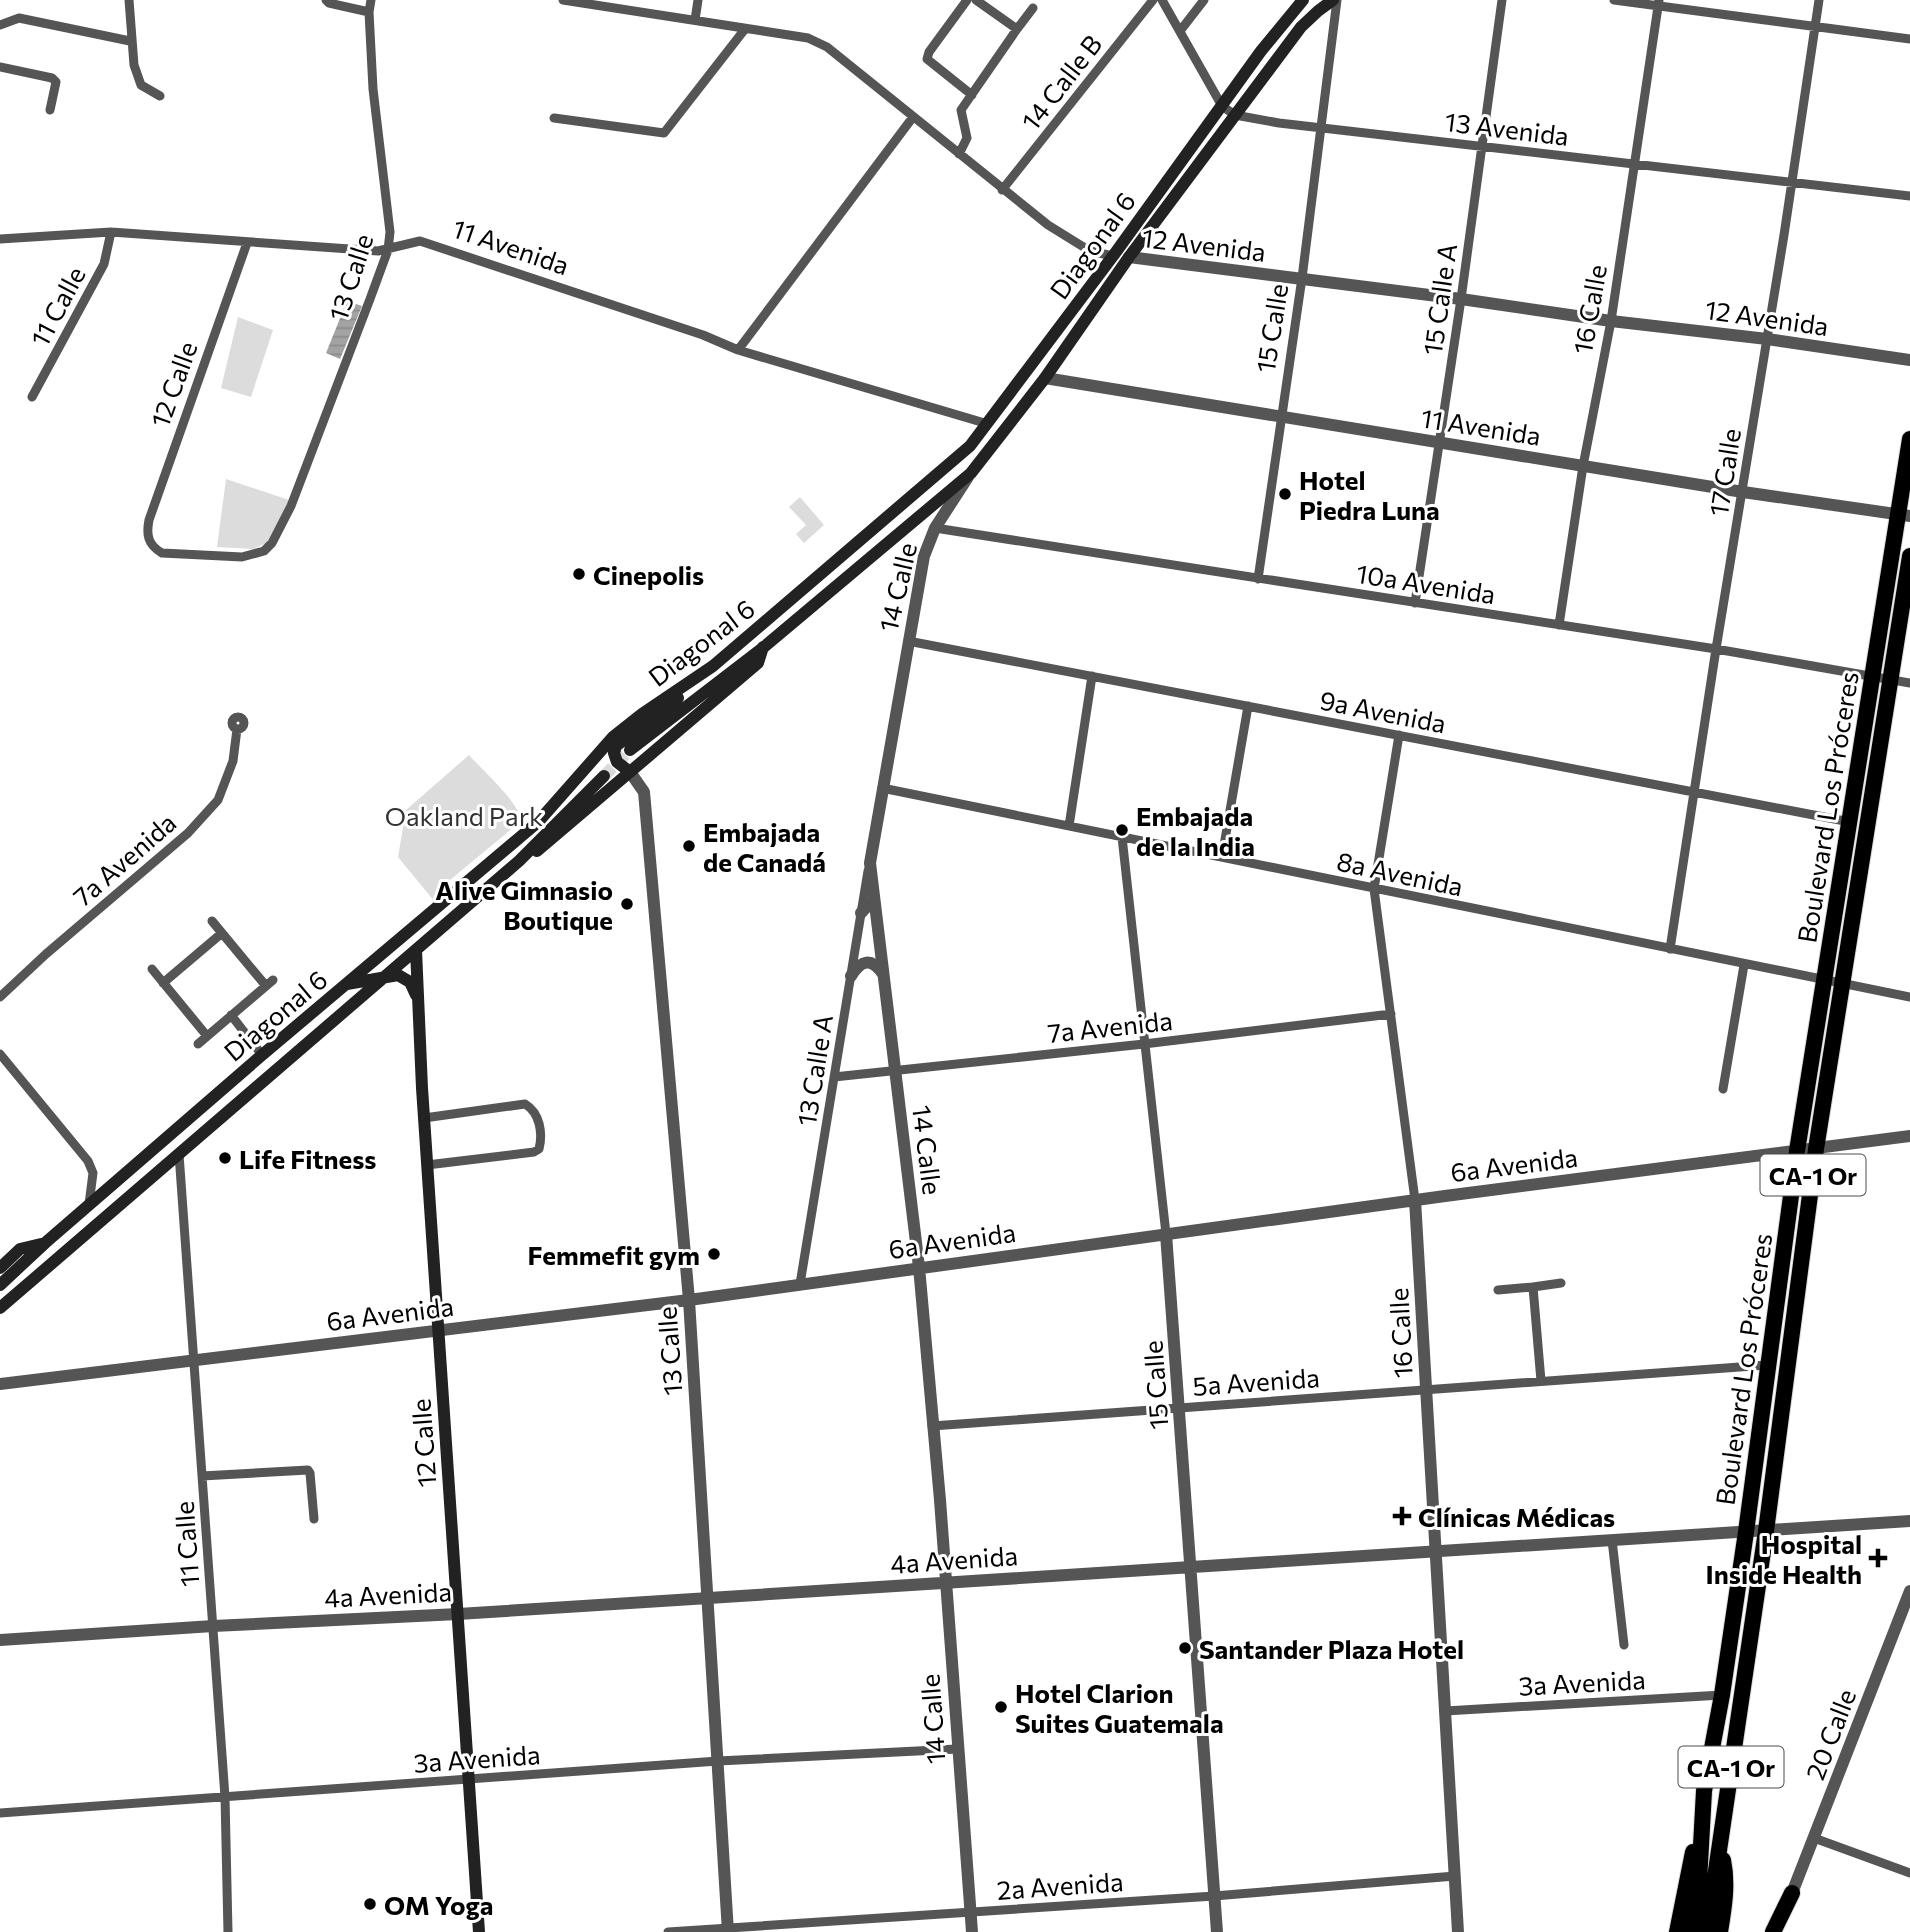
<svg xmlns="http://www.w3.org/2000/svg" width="1910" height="1932" font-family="Commissioner,sans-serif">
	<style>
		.green { fill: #dcdcdc }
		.water { fill: url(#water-rules) }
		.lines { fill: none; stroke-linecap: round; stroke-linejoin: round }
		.secondary-tunnel { stroke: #d9d9d9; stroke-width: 12; stroke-dasharray: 12 6; stroke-linecap: butt }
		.trunk-casing { stroke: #dbdbdb; stroke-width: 18 }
		.minor { stroke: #555; stroke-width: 9 }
		.tertiary { stroke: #555; stroke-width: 12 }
		.secondary { stroke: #222; stroke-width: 12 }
		.trunk { stroke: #000; stroke-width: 16 }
		.poi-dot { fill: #000; stroke: #fff; stroke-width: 2.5 }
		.labels { text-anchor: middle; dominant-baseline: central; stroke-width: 6; stroke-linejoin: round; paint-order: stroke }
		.shield { fill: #fff; stroke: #4c4c4c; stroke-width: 2 }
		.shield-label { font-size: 24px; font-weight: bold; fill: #000 }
		.street-label { font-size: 26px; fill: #000; stroke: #fff }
		.poi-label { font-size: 26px; font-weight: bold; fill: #000; stroke: #fff; text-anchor: start }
		.park-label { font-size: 26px; fill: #333; stroke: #fff }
	</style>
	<defs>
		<pattern id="water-rules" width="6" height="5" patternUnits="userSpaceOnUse" patternTransform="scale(1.75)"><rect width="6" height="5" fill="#a3a3a3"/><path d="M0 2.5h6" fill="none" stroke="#8b8b8b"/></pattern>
	</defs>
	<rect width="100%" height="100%" fill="#fff"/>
	<!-- green -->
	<path class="green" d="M238,317L273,330L251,397L221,388Z
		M226,479L292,501L271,541L253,549L217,547Z
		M800,497L824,525L804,543L796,534L806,525L789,507Z
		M469,755C482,770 520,803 521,821L444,885L435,902L398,857L406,810Z"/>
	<!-- water -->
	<path class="water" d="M347,301L362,306L340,359L326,353Z"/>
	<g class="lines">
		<!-- secondary-tunnel -->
		<path class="secondary-tunnel" d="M604,776L630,750"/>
		<!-- trunk casing -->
		<g class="trunk-casing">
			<path id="trunk" d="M1677,1932L1693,1852
				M1692,1932L1699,1882L1704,1791L1722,1695L1746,1532L1797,1151L1910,439
				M1707,1932L1766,1531L1816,1149L1910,556
				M1720,1932C1724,1908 1728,1884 1723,1860
				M1773,1932L1792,1893"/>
		</g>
		<!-- minor -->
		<path class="minor" d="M129,0L134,65L141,85L160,96
			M326,0L329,3L369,12
			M563,0L808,38L827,47L1048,225L1090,251L1113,256
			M967,0L929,52L927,59L972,95
			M1162,0L1222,106L1235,115L1279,123L1910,196
			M1614,0L1910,39
			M695,20L698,0
			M0,25L19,18L130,41
			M1017,29L1033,8
			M1180,31L1204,0
			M0,67L52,78L56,82L50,110
			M554,118L664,133L745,29
			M959,154L967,138L961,110L1017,29L976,0
			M1002,190L1153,0
			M0,239L111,232L378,251L420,241L703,335L738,350L988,424
			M247,243L149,520C146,535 148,545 162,553L242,557L264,551L272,543L291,506L370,299L388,250L390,232L373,89L369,12L371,0
			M738,350L913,117
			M32,397L104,264L111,232
			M935,528L1716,649L1910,683
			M1258,579L1302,278L1337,0
			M1415,603L1461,299L1502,0
			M1559,625L1583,466L1611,321L1659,0
			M908,641L1850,822
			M232 723a6 6 0 1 1 12 0a6 6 0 1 1-12 0Z
			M1399,735L1374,889L1415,1200
			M882,788L1910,997
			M1069,826L1092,676
			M1122,837L1166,1234
			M1222,857L1248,706
			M212,921L266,986
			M1670,949L1716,649L1784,235L1819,0
			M152,969L207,1036
			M163,983L222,933
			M0,997L46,954L188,833L218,800L233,761L237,729
			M231,1015L262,1055
			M198,1044L273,980
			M0,1054L88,1161L93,1173L89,1204
			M834,1077L1144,1044L1391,1014
			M1723,1089L1744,965
			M424,1118L525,1104C540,1113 543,1133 539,1149L534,1152L427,1165
			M179,1154L225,1797L228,1932
			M800,1284L868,871
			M1533,1287L1561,1283
			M1498,1290L1533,1287L1541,1381
			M932,1426L1767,1365
			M202,1476L308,1470L310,1473L314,1519
			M1612,1540L1624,1645
			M1445,1711L1722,1695
			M0,1813L718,1761L957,1749
			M1814,1838L1910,1873
			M668,1932L1214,1896L1455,1876"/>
		<!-- tertiary -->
		<path class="tertiary" d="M1129,257L1461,299L1611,321L1767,339L1910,360
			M1045,378L1743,492L1910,516
			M968,477L935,528L924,556L870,863L919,1267L940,1500L972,1932
			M630,772L644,792L689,1300L728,1932
			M861,913L869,904L874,905L875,908
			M851,976C861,960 871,957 883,974
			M1415,1200L1458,1932
			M1166,1234L1217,1932
			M0,1384L689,1300L1445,1196L1910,1136
			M0,1640L213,1626L458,1614L1910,1521
			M1792,1893L1910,1591"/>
		<!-- secondary -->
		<path class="secondary" d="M630,750L764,647L971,473L1045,378L1129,257L1301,27L1318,11L1333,0
			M630,772L617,762L614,753L616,746L678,698
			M537,851L758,663L763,647
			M416,950L422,1088L479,1932
			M347,984L398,975L410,982L416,995
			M0,1268L20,1249L41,1244
			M0,1285L45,1243L262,1055L538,822L613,737L642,714L713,666L970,446L1113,256L1261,51L1303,0
			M0,1308L519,861L604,776"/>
		<!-- trunk -->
		<use href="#trunk" class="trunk"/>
	</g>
	<!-- markers -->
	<g class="poi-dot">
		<circle cx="1285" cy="494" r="7"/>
		<circle cx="579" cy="574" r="7"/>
		<circle cx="1122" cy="830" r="7"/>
		<circle cx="689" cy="846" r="7"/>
		<circle cx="627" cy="904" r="7"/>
		<circle cx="225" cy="1158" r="7"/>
		<circle cx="714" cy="1254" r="7"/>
		<path d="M1398.5 1505.5h7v7h7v7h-7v7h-7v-7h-7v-7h7z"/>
		<path d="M1874.5 1547.5h7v7h7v7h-7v7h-7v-7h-7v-7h7z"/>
		<circle cx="1185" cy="1648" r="7"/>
		<circle cx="1001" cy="1707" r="7"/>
		<circle cx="370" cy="1904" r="7"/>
	</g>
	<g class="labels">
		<!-- shield labels -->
		<g class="shield">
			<rect x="1760.5" y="1154.5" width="105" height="41" rx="5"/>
			<rect x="1678.5" y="1746.5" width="105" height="41" rx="5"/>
		</g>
		<g class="shield-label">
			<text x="1813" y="1175">CA-1 Or</text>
			<text x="1731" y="1767">CA-1 Or</text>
		</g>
		<!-- street labels -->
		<g class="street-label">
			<text transform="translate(1061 82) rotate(-52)">14 Calle B</text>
			<text transform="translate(1507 128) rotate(7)">13 Avenida</text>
			<text transform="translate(1204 244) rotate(7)">12 Avenida</text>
			<text transform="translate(1092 245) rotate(-54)">Diagonal 6</text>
			<text transform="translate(511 246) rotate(19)">11 Avenida</text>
			<text transform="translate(350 277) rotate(-72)">13 Calle</text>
			<text transform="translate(1439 299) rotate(-82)">15 Calle A</text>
			<text transform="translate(57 306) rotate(-62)">11 Calle</text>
			<text transform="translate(1589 309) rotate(-80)">16 Calle</text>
			<text transform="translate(1767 317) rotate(8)">12 Avenida</text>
			<text transform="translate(1271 328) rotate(-81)">15 Calle</text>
			<text transform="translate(173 384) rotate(-70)">12 Calle</text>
			<text transform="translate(1481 426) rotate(9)">11 Avenida</text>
			<text transform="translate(1724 472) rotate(-81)">17 Calle</text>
			<text transform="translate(1426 583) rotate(9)">10a Avenida</text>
			<text transform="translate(897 587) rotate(-77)">14 Calle</text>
			<text transform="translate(701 642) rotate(-37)">Diagonal 6</text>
			<text transform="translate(1383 711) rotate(11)">9a Avenida</text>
			<text transform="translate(1827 807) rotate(-81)">Boulevard Los Próceres</text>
			<text transform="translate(124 859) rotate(-41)">7a Avenida</text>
			<text transform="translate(1400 873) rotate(12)">8a Avenida</text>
			<text transform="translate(275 1015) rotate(-40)">Diagonal 6</text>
			<text transform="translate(1110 1026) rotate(-6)">7a Avenida</text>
			<text transform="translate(814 1070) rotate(-81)">13 Calle A</text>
			<text transform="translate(928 1150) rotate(83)">14 Calle</text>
			<text transform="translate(1514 1164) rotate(-7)">6a Avenida</text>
			<text transform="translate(952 1240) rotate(-8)">6a Avenida</text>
			<text transform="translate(390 1313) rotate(-7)">6a Avenida</text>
			<text transform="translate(1400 1333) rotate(-93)">16 Calle</text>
			<text transform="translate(669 1351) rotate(-94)">13 Calle</text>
			<text transform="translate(1743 1369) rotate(-82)">Boulevard Los Próceres</text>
			<text transform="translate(1256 1381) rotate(-4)">5a Avenida</text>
			<text transform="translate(1155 1385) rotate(-94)">15 Calle</text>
			<text transform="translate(423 1443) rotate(-94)">12 Calle</text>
			<text transform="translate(186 1544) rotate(-94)">11 Calle</text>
			<text transform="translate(954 1559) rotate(-4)">4a Avenida</text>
			<text transform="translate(388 1594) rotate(-3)">4a Avenida</text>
			<text transform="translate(1582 1682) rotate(-3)">3a Avenida</text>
			<text transform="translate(932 1719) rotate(-94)">14 Calle</text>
			<text transform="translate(1830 1734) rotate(-69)">20 Calle</text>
			<text transform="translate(477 1758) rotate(-4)">3a Avenida</text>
			<text transform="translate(1060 1885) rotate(-4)">2a Avenida</text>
		</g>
		<!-- poi labels -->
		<g class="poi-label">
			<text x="1299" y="479">Hotel<tspan x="1299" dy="30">Piedra Luna</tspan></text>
			<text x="593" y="574">Cinepolis</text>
			<text x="1136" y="815">Embajada<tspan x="1136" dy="30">de la India</tspan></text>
			<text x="703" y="831">Embajada<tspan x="703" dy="30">de Canadá</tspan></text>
			<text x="613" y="889" text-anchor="end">Alive Gimnasio<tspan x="613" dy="30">Boutique</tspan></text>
			<text x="239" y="1158">Life Fitness</text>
			<text x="700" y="1254" text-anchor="end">Femmefit gym</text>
			<text x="1418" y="1516">Clínicas Médicas</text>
			<text x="1862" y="1543" text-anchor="end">Hospital<tspan x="1862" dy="30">Inside Health</tspan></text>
			<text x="1199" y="1648">Santander Plaza Hotel</text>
			<text x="1015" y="1692">Hotel Clarion<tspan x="1015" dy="30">Suites Guatemala</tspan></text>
			<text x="384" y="1904">OM Yoga</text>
		</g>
		<!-- park labels -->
		<g class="park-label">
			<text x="464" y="815">Oakland Park</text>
		</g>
	</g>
</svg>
